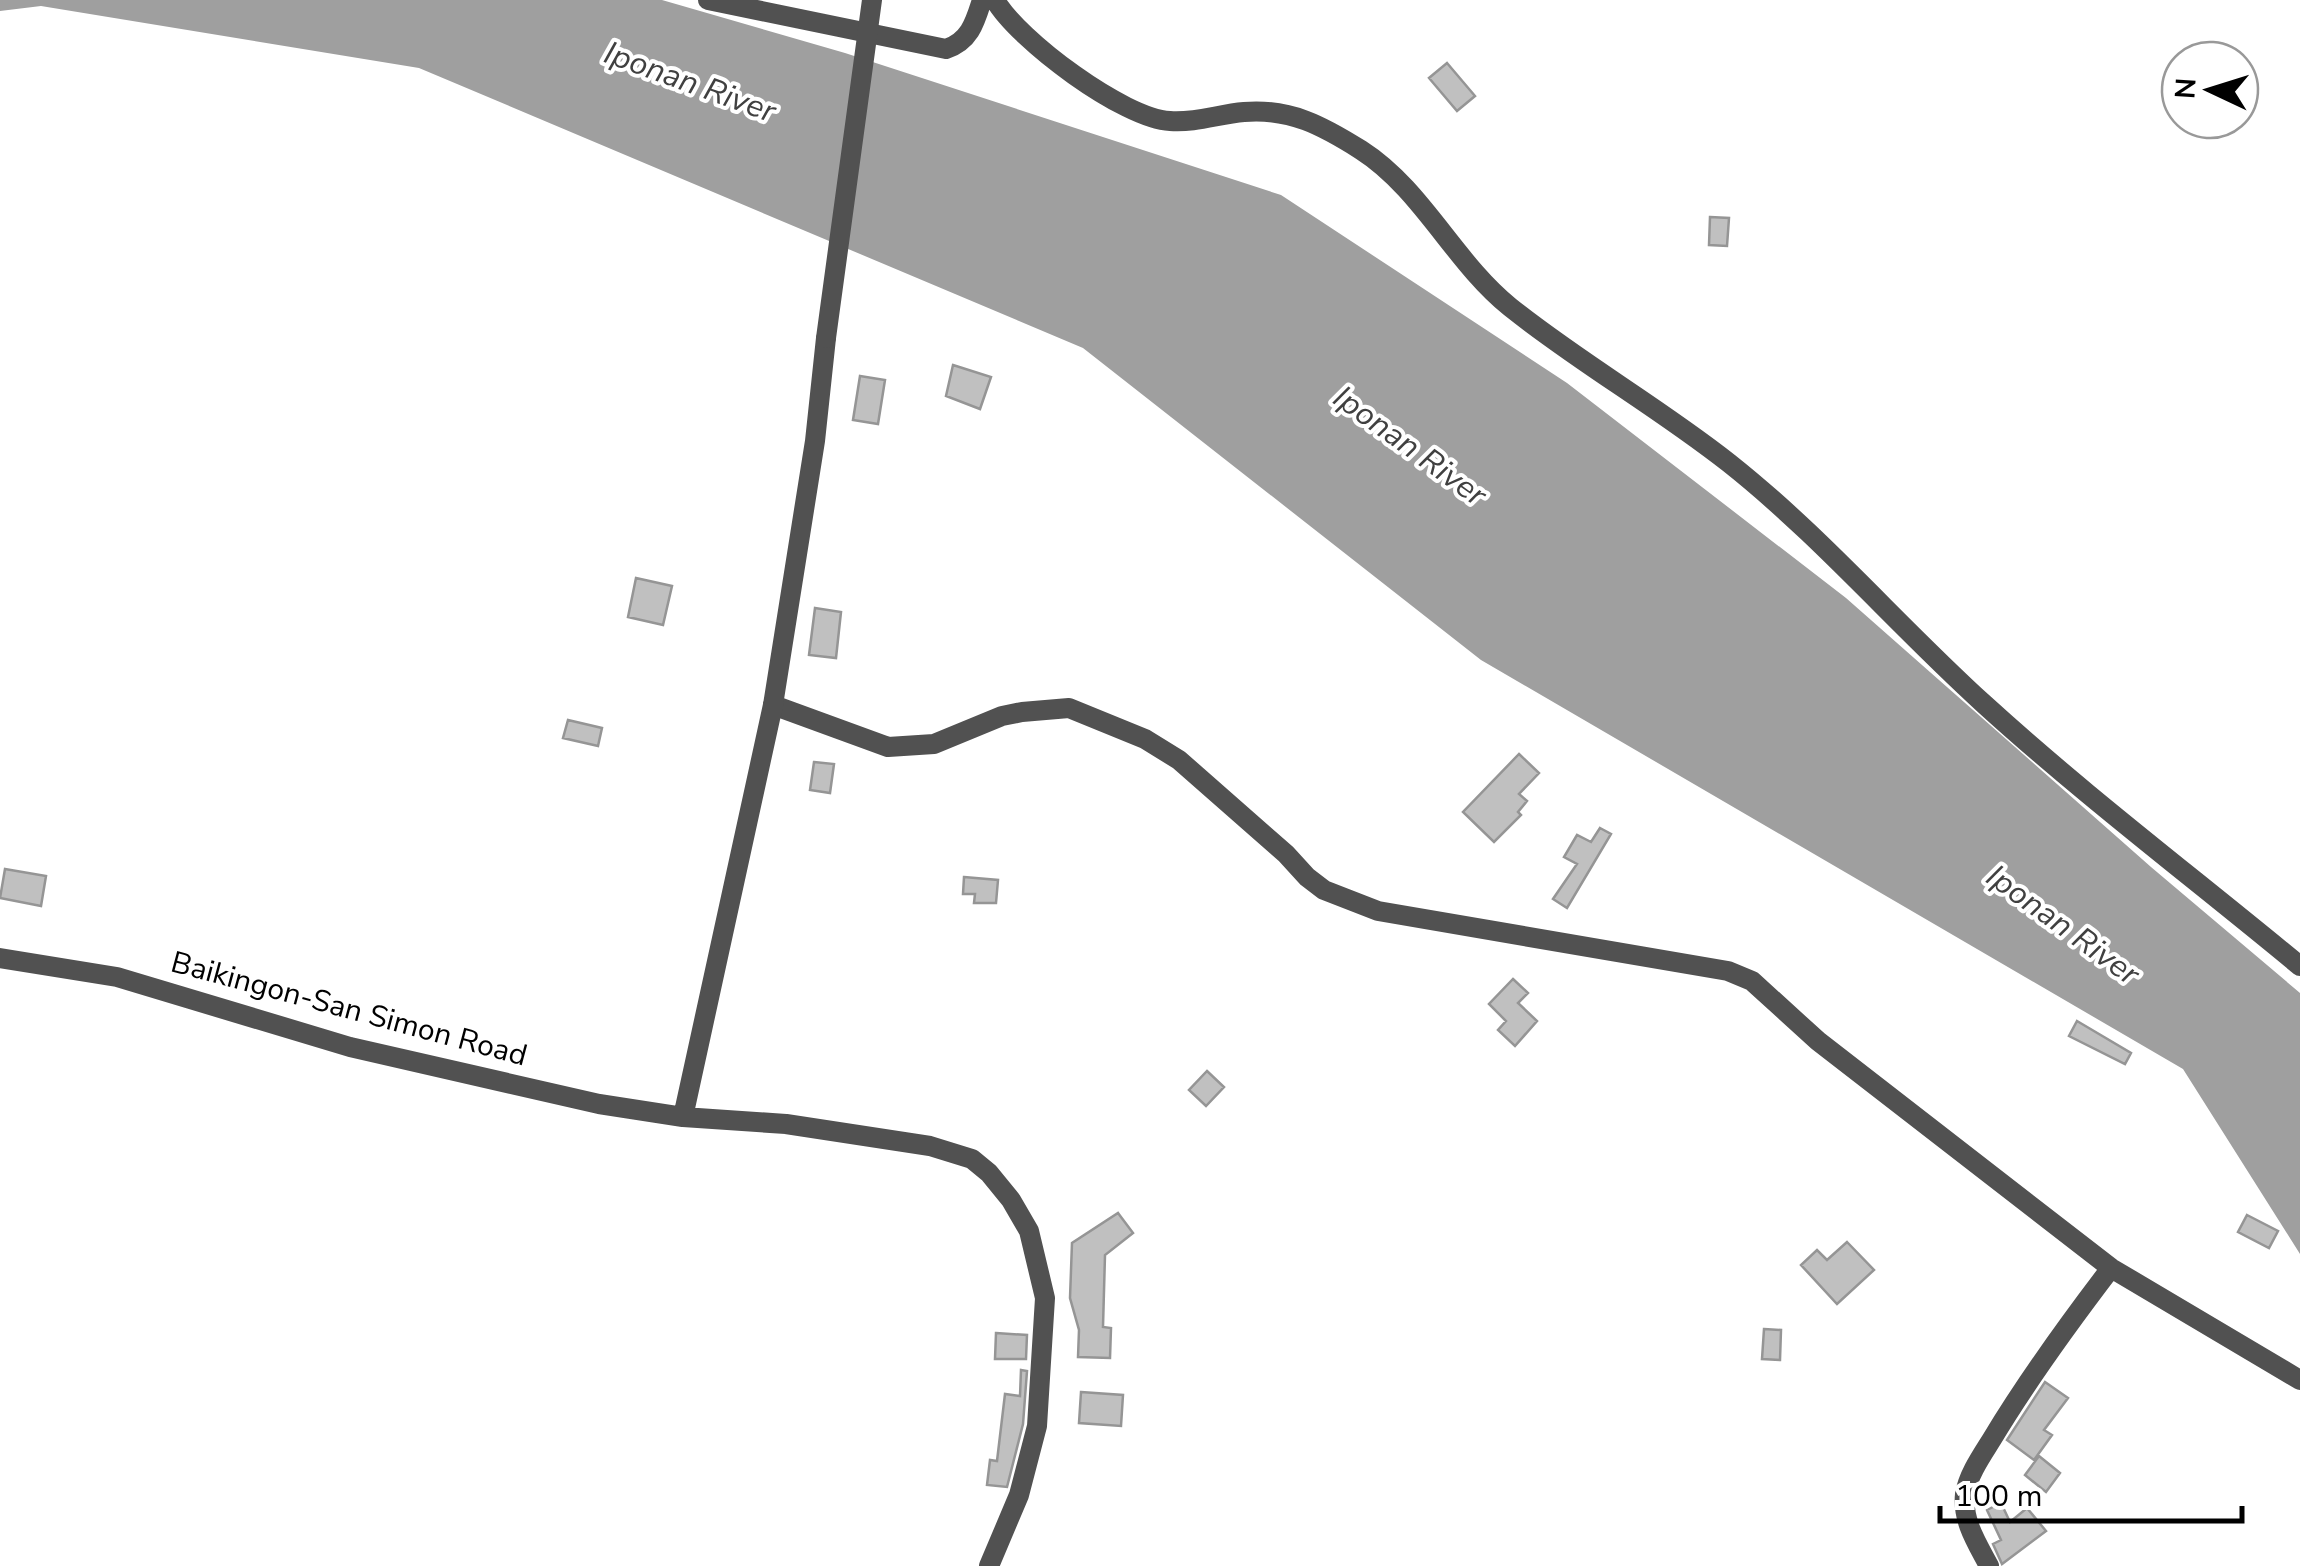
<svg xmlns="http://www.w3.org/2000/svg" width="2300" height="1566" font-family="'Nunito Sans',sans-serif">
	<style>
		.water { fill: #9f9f9f }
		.building { fill: #c0c0c0; stroke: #959595; stroke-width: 2.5 }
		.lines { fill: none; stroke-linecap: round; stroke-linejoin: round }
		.minor { stroke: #515151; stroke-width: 20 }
		.tertiary { stroke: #515151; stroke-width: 20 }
		.tertiary-bridge { stroke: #515151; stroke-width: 20 }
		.labels { text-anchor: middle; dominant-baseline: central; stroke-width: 8; stroke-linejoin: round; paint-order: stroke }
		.street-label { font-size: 30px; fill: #000; stroke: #fff }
		.water-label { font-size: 32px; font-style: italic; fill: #404040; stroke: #fff }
	</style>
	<rect width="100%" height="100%" fill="#fff"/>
	<!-- water -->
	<path class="water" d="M0,0H662L845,53L1281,195L1567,383L1846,598L2151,867L2300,993V1254L2183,1069L1481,660L1083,348L419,68L41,6L0,11Z"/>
	<!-- building -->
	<path class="building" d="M1447,63L1475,96L1457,111L1429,78Z
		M1710,217L1729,218L1727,246L1709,245Z
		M953,365L991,377L980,409L946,396Z
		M860,376L885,380L878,424L853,420Z
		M636,578L672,586L663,625L628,617Z
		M815,608L841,612L836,658L809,655Z
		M568,720L602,728L598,746L563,738Z
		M1519,754L1539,773L1519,794L1527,801L1518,812L1521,815L1494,842L1463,812Z
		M814,762L834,764L830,793L810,790Z
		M1600,828L1611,834L1567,908L1553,899L1577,864L1564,857L1577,835L1591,842Z
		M5,869L46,876L41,906L0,898Z
		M964,877L998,880L996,903H974L975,894H963Z
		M1513,979L1528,993L1518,1003L1537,1021L1515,1046L1498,1030L1506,1021L1489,1004Z
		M2077,1021L2131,1053L2125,1064L2069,1036Z
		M1207,1071L1224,1087L1206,1106L1189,1090Z
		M1118,1213L1133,1233L1105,1255L1103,1327L1111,1328L1110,1358L1078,1357L1079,1330L1070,1298L1072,1243Z
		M2247,1215L2278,1231L2269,1248L2238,1232Z
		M1847,1242L1874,1270L1837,1304L1801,1265L1817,1250L1827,1260Z
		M1764,1329L1781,1330L1780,1360L1762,1359Z
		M996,1333L1027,1335L1026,1359H995Z
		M1021,1370L1027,1371L1023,1424L1007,1487L987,1485L990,1460L997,1461L1005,1394L1020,1396Z
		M2045,1382L2068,1398L2044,1430L2052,1435L2034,1460L2007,1440Z
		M1081,1392L1123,1395L1121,1426L1079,1423Z
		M2039,1456L2060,1473L2046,1492L2025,1475Z
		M2001,1503L2010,1522L2027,1508L2046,1531L2002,1564L1993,1544L2001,1540L1987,1510Z"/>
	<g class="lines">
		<!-- minor -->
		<path class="minor" d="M708,0L946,49C970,41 975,22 982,0
			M995,0C1018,40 1124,119 1170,121C1196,123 1219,114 1244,112C1290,108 1323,126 1361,150C1422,189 1454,262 1510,307C1580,363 1658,407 1729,463C1820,535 1897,625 1984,704C2085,796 2195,879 2300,966
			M773,705L888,747L934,744L1002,716L1022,712L1069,708L1145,739L1179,760L1286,854L1307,877L1324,890L1378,911L1728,971L1752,981L1818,1041L2111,1268L2300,1380
			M1989,1566C1977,1543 1962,1521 1965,1494C1968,1475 1982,1455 1992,1439C2028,1379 2069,1323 2111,1268"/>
		<!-- tertiary -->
		<path class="tertiary" d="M826,338L815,441L773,705L683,1117L786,1124L930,1146L972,1159L989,1173L1011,1200L1029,1231L1045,1298L1037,1426L1019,1495L989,1566
			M0,958L117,977L350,1047L599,1104L683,1117"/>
		<!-- tertiary-bridge -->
		<path class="tertiary-bridge" d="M826,338L872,0"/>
	</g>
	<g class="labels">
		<!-- street labels -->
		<g class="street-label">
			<text transform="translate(349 1009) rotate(15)">Baikingon-San Simon Road</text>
		</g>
		<!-- water labels -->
		<g class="water-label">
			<text transform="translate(690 82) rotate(20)">Iponan River</text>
			<text transform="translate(1410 446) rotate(36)">Iponan River</text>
			<text transform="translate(2063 925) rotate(36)">Iponan River</text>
		</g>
	</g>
	<!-- north arrow -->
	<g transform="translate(2210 90) rotate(274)"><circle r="48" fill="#ffffff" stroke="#999999" stroke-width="2.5"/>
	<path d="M0-8L18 38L0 25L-18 38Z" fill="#000000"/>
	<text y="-15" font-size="28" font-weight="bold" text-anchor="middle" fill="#000000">N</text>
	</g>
	<!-- scale -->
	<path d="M1940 1506v15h302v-15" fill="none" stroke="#000000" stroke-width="5"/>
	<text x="1955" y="1506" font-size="30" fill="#000000" stroke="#ffffff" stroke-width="8" paint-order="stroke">100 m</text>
</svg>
